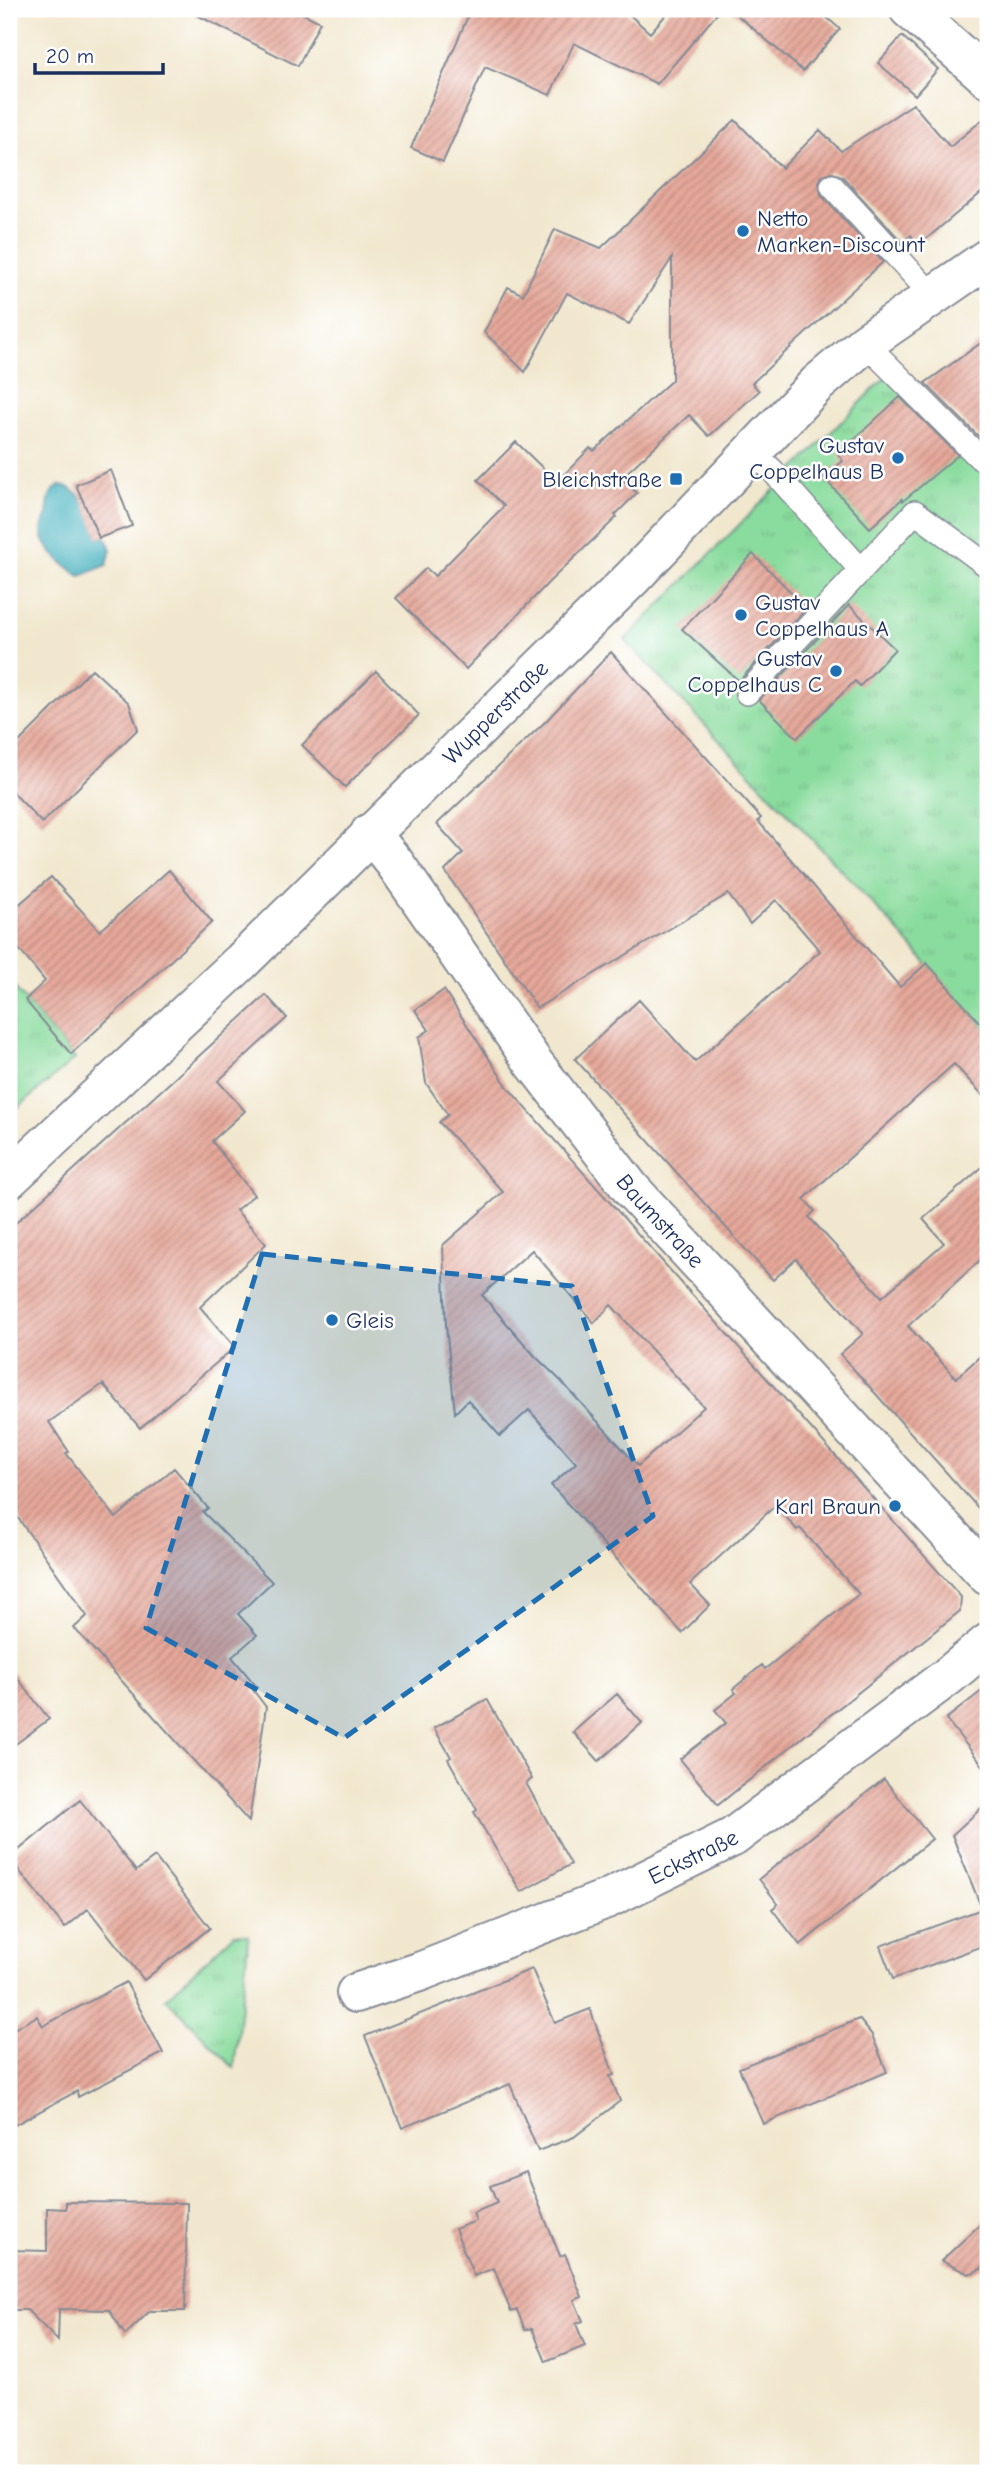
<svg xmlns="http://www.w3.org/2000/svg" width="997" height="2482" font-family="'Comic Neue',sans-serif">
	<style>
		.grass { fill: url(#grass-tufts); stroke: #52867e; stroke-width: 2 }
		.water { fill: #3eaebb; stroke: #2c6e8c; stroke-width: 2 }
		.building { fill: url(#building-hatch); fill-rule: evenodd }
		.lines { fill: none; stroke-linecap: round; stroke-linejoin: round }
		.lane-casing { stroke: #868b96; stroke-width: 26 }
		.street-casing { stroke: #868b96; stroke-width: 42 }
		.lane { stroke: #fff; stroke-width: 23 }
		.street { stroke: #fff; stroke-width: 38 }
		.marked { fill: #1f6fb2; fill-opacity: 0.2; stroke: #1f6fb2; stroke-width: 5; stroke-dasharray: 14 9; stroke-linejoin: round }
		.poi-dot { fill: #1f6fb2; stroke: #fff; stroke-width: 2.5 }
		.labels { text-anchor: middle; dominant-baseline: central; stroke-width: 5; stroke-linejoin: round; paint-order: stroke }
		.poi-label { font-size: 23px; fill: #1b2f5e; stroke: #fff; text-anchor: end }
		.street-label { font-size: 23px; fill: #1b2f5e; stroke: #fff }
	</style>
	<defs>
		<pattern id="grass-tufts" width="24" height="20" patternUnits="userSpaceOnUse" patternTransform="scale(1.75)"><rect width="24" height="20" fill="#8adc9e"/><path d="M3 7l-1-3M5 7V3M7 7l1-3M15 17l-1-3M17 17v-4M19 17l1-3" fill="none" stroke="#76bd8a"/></pattern>
		<pattern id="building-hatch" width="6" height="6" patternUnits="userSpaceOnUse" patternTransform="scale(1.75)"><rect width="6" height="6" fill="#e6a89a"/><path d="M-1 1l2-2M0 6l6-6M5 7l2-2" fill="none" stroke="#ba8981"/></pattern>
	</defs>
	<rect width="100%" height="100%" fill="#fff"/>
	<filter id="ink" filterUnits="userSpaceOnUse"><feTurbulence type="fractalNoise" baseFrequency=".0143" numOctaves="2"/><feDisplacementMap in="SourceGraphic" scale="14" xChannelSelector="R" yChannelSelector="G"/><feConvolveMatrix kernelMatrix="1 2 1 2 8 2 1 2 1" color-interpolation-filters="sRGB"/></filter>
	<filter id="wash" filterUnits="userSpaceOnUse"><feTurbulence type="fractalNoise" baseFrequency=".00686" numOctaves="4" result="noise"/><feDisplacementMap in="SourceGraphic" scale="28" xChannelSelector="R" yChannelSelector="G"/><feGaussianBlur stdDeviation="1.57" result="paint"/><feColorMatrix in="noise" values="0 0 0 0 0 0 0 0 0 0 0 0 0 0 0 0 0 1.4 0 .05"/><feComposite in="paint" operator="in"/></filter>
	<g filter="url(#wash)">
		<rect width="100%" height="100%" fill="#f1e7ce"/>
		<!-- grass -->
		<path class="grass" d="M887,376L988,477V1033L899,932L625,640Z
			M9,981L75,1059L9,1115Z
			M234,1934L249,1935L234,2068L166,1998Z"/>
		<!-- water -->
		<path class="water" d="M60,485C85,489 90,517 99,538L105,536L111,549L107,565L80,576C66,566 41,549 42,530C42,524 46,519 47,514C50,499 46,495 60,485Z"/>
		<g id="blocks">
			<!-- building -->
			<path class="building" d="M185,9H294L320,22L298,66Z
				M471,9H623L650,33L671,9H721L657,84L574,43L550,95L485,67L443,162L411,148Z
				M730,9H817L840,29L803,71Z
				M902,36L938,69L915,95L878,63Z
				M913,104L950,147L988,115V187L919,245L911,235L903,243L842,176L830,172L822,176L819,182L821,195L883,262L752,383L759,391L709,436L689,415L621,478L637,493L615,515L617,517L549,582L466,669L396,598L426,568L435,576L504,506L478,480L516,442L557,482L590,448L594,451L672,380V258L629,324L567,293L525,372L484,332L508,287L523,295L555,229L601,248L735,120L782,168L820,130L841,151Z
				M988,338V437L981,439L925,383Z
				M900,397L958,455L903,501L902,499L870,528L823,477L843,461L838,454Z
				M111,470L132,526L99,538L76,485Z
				M753,554L807,608L739,681L682,629Z
				M849,605L895,649L860,686L855,681L797,738L759,700Z
				M611,652L761,818L758,821L900,987L927,963L988,1032V1101L954,1064L804,1199L815,1211L809,1217L882,1297L944,1243L923,1219L988,1162V1253L908,1326L956,1378L988,1349V1519L840,1354L863,1334L796,1259L773,1280L575,1059L639,1000L695,1062L820,951L776,900L750,924L728,894L537,1008L445,871L463,853L437,824L546,721Z
				M92,669L129,703L138,729L42,823L9,788V752Z
				M376,671L419,715L345,787L302,745Z
				M169,870L212,922L71,1054L25,1000L45,981L9,937V913L51,877L100,931Z
				M444,990L509,1089L961,1597L960,1611L718,1805L680,1759L726,1723L715,1710L736,1693L733,1689L762,1665L765,1669L859,1594L800,1528L797,1530L776,1505L690,1584L710,1605L682,1633L551,1485L576,1463L529,1410L500,1436L468,1400L455,1413L446,1326L443,1245L503,1192L439,1122L448,1115L426,1083L419,1037L429,1030L415,1010ZM532,1250L594,1323L611,1305L704,1407L638,1466L561,1381L535,1356L482,1295Z
				M266,995L287,1018L218,1081L245,1111L212,1141L254,1195L236,1210L266,1244L200,1307L235,1347L140,1428L103,1384L49,1422L69,1452L66,1453L116,1518L174,1468L208,1508L203,1512L272,1582L238,1614L257,1635L232,1657L257,1687L253,1690L266,1707L249,1822L74,1628L87,1616L9,1505V1229Z
				M9,1667L49,1719L9,1749Z
				M988,1686V1772L946,1719Z
				M617,1694L642,1723L599,1761L573,1732Z
				M487,1699L532,1779L526,1783L571,1864L521,1892L474,1812L477,1810L448,1759L451,1757L434,1728Z
				M884,1779L932,1839L800,1945L772,1909L778,1904L759,1879Z
				M80,1800L136,1871L155,1857L210,1928L144,1980L88,1909L65,1928L9,1858Z
				M988,1802V1944L893,1979L880,1946L982,1909L952,1835Z
				M532,1969L555,2023L590,2009L614,2075L610,2076L620,2101L574,2137L538,2151L510,2084L402,2128L365,2036Z
				M126,1982L163,2053L78,2097L77,2091L9,2128V2032L37,2016L43,2026Z
				M859,2019L872,2035L887,2072L763,2124L739,2068Z
				M526,2172L560,2256L565,2254L582,2297L574,2300L583,2321L576,2324L585,2346L546,2362L532,2328L525,2330L517,2310L511,2312L494,2268L474,2276L455,2229L476,2221L473,2213L497,2203L490,2186Z
				M66,2202L187,2203L185,2311H150L125,2335L109,2310L59,2309L58,2341L27,2310H9V2250L47,2251V2208L66,2209Z
				M988,2217V2266L969,2274L941,2261Z"/>
		</g>
	</g>
	<g filter="url(#ink)">
		<use href="#blocks" fill-opacity="0" stroke="#868b96" stroke-width="2"/>
		<g class="lines">
			<!-- lane casing -->
			<g class="lane-casing">
				<path id="lane" d="M832,186L933,296
					M865,343L980,458L988,451
					M751,451L772,470L861,570
					M747,693L915,512L988,566"/>
			</g>
			<!-- street casing -->
			<g class="street-casing">
				<g id="street">
					<path d="M909,9L988,78"/>
					<path id="s1" d="M370,833L394,862L533,1062L631,1189L988,1576"/>
					<path id="s2" d="M9,1179L241,962L633,577L817,384L865,343L988,258"/>
					<path id="s3" d="M356,1993L419,1972L609,1898L733,1837L947,1677L988,1643"/>
				</g>
			</g>
			<!-- lane -->
			<use href="#lane" class="lane"/>
			<!-- street -->
			<use href="#street" class="street"/>
		</g>
	</g>
	<!-- marked area -->
	<path class="marked" d="M262,1254L572,1286L653,1516L344,1738L146,1628Z"/>
	<!-- markers -->
	<g class="poi-dot">
		<circle cx="743" cy="231" r="7"/>
		<circle cx="898" cy="458" r="7"/>
		<rect x="669" y="472" width="14" height="14" rx="3.5"/>
		<circle cx="741" cy="615" r="7"/>
		<circle cx="836" cy="671" r="7"/>
		<circle cx="332" cy="1320" r="7"/>
		<circle cx="895" cy="1506" r="7"/>
	</g>
	<g class="labels">
		<!-- poi labels -->
		<g class="poi-label">
			<text x="757" y="218" text-anchor="start">Netto<tspan x="757" dy="26">Marken-Discount</tspan></text>
			<text x="884" y="445">Gustav<tspan x="884" dy="26">Coppelhaus B</tspan></text>
			<text x="662" y="479">Bleichstraße</text>
			<text x="755" y="602" text-anchor="start">Gustav<tspan x="755" dy="26">Coppelhaus A</tspan></text>
			<text x="822" y="658">Gustav<tspan x="822" dy="26">Coppelhaus C</tspan></text>
			<text x="346" y="1320" text-anchor="start">Gleis</text>
			<text x="881" y="1506">Karl Braun</text>
		</g>
		<!-- street labels -->
		<g class="street-label">
			<text stroke="none"><textPath href="#s2" startOffset="674">Wupperstraße</textPath></text>
			<text stroke="none"><textPath href="#s1" startOffset="485">Baumstraße</textPath></text>
			<text stroke="none"><textPath href="#s3" startOffset="364">Eckstraße</textPath></text>
		</g>
	</g>
	<!-- margin -->
	<rect width="997" height="2482" fill="none" stroke="#fff" stroke-width="35"/>
	<!-- scale -->
	<path d="M35 63v10h128v-10" fill="none" stroke="#1b2f5e" stroke-width="3.5"/>
	<text x="46" y="63" font-size="21" fill="#1b2f5e" stroke="#ffffff" stroke-width="5" paint-order="stroke">20 m</text>
</svg>
